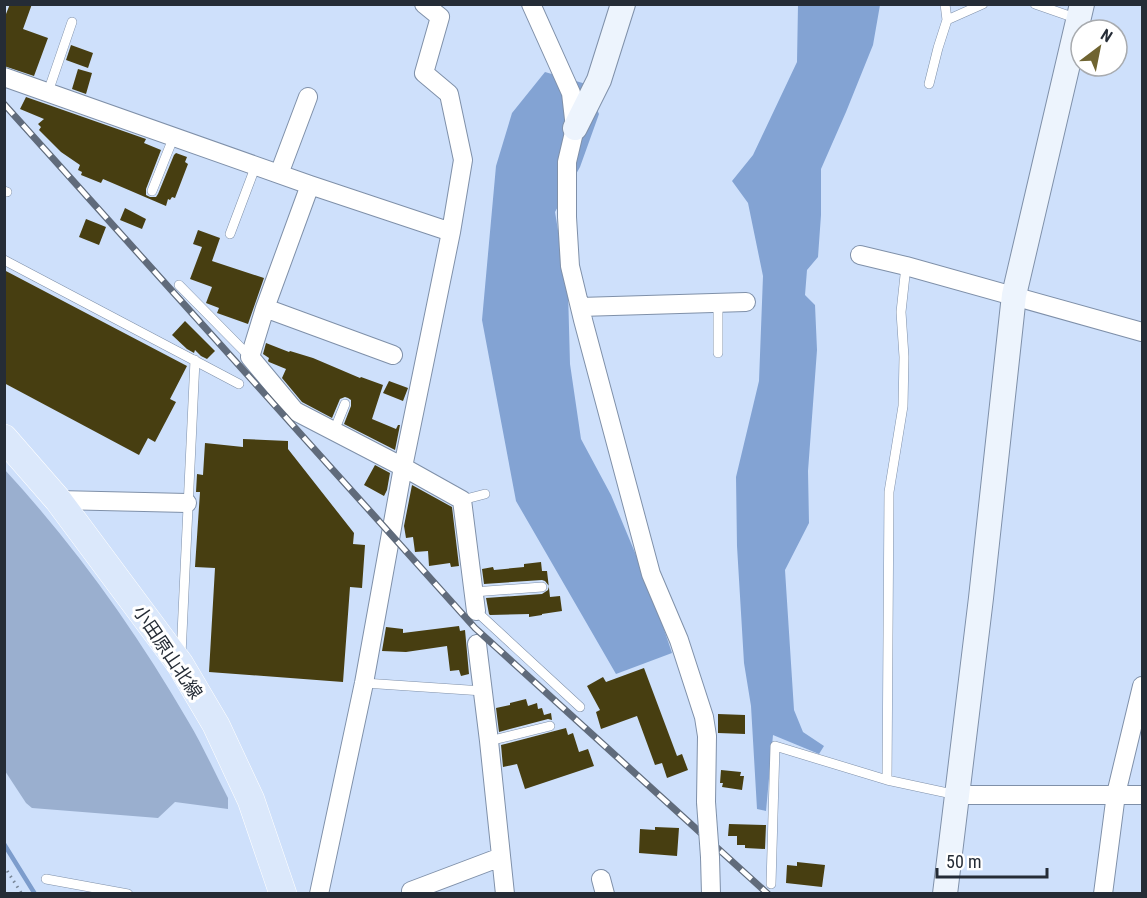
<svg xmlns="http://www.w3.org/2000/svg" width="1147" height="898" font-family="'Roboto Condensed','Noto Sans JP',sans-serif">
	<style>
		.green { fill: #9aafcf }
		.forest { fill: #83a3d3 }
		.lines { fill: none; stroke-linecap: round; stroke-linejoin: round }
		.stream { stroke: #7c9ccc; stroke-width: 4.5 }
		.building { fill: #473e11 }
		.lane-casing { stroke: #7f90a9; stroke-width: 10 }
		.street-casing { stroke: #7f90a9; stroke-width: 20 }
		.secondary-casing { stroke: #7f90a9; stroke-width: 26 }
		.primary-casing { stroke: #fff; stroke-width: 28 }
		.path { stroke: #778496; stroke-width: 3; stroke-dasharray: 1.5 4.5; stroke-linecap: butt }
		.lane { stroke: #fff; stroke-width: 9 }
		.street { stroke: #fff; stroke-width: 18 }
		.secondary { stroke: #edf4fd; stroke-width: 24 }
		.primary { stroke: #dbe8fb; stroke-width: 27 }
		.rail-casing { stroke: #606b7b; stroke-width: 7 }
		.rail { stroke: #fff; stroke-width: 4.5; stroke-dasharray: 14; stroke-linecap: butt }
		.street-bridge-casing { stroke: #7f90a9; stroke-width: 20; stroke-linecap: butt }
		.street-bridge { stroke: #fff; stroke-width: 18 }
		.labels { text-anchor: middle; dominant-baseline: central; stroke-width: 6; stroke-linejoin: round; paint-order: stroke }
		.street-label { font-size: 18px; fill: #252c36; stroke: #fff }
	</style>
	<rect width="100%" height="100%" fill="#cee0fb"/>
	<!-- green -->
	<path class="green" d="M5,470C75,546 136,631 188,721C203,746 215,773 228,798V809L175,802L158,818L32,808L26,803L5,771Z"/>
	<!-- forest -->
	<path class="forest" d="M798,5H880L873,45L846,112L821,169V215L818,257L807,270L805,295L815,305L817,350L808,471L809,523L785,570L794,710L803,732L824,746L819,754L773,735L766,811L757,809L751,706L744,663L737,546L736,477L759,381L763,276L748,203L732,181L753,155L797,62Z
		M545,72L586,84L599,114L580,167L555,212L568,291L570,364L581,439L611,495L651,591L672,653L616,674L516,501L482,320L496,166L512,113Z"/>
	<g class="lines">
		<!-- stream -->
		<path class="stream" d="M4,844L35,894"/>
	</g>
	<!-- building -->
	<path class="building" d="M10,4H32L23,29L48,38L34,76L4,66V19Z
		M71,45L93,53L88,68L66,60Z
		M78,69L92,73L86,94L72,89Z
		M26,97L146,139L144,143L161,150L146,189V195L150,197H156L158,194L174,155L176,153L187,157L185,162L188,164L175,198L172,197L170,200L168,199L166,206L103,179L101,183L81,175L82,172L78,170L80,165L61,152L39,130L41,127L38,124L44,119L20,109Z
		M125,208L146,219L142,229L120,220Z
		M86,219L106,227L99,245L79,237Z
		M198,230L220,238L212,261L264,278L248,324L217,313L219,308L206,303L212,287L190,279L202,247L193,244Z
		M4,270L187,366L170,399L176,402L155,442L148,438L139,455L4,383Z
		M185,321L215,351L207,359L201,356L195,350L194,353L187,349L172,335Z
		M266,343L289,352L290,351L313,358L360,378L361,377L383,385L372,419L396,429L398,425H400L395,450L344,424L351,406V400L348,398L345,397L340,399L332,418L302,402L282,378L286,369L269,362L268,361L269,358L263,354Z
		M389,381L408,388L403,401L383,393Z
		M243,439L288,441V449L354,533L353,544L365,545L362,588L350,587L343,682L209,672L215,568L195,567L200,492H196L197,474L203,475L205,443L243,447Z
		M375,465L390,473L387,490L384,496L364,485Z
		M412,485L452,507L459,566L451,567L450,563L429,566L428,551L415,552L413,537L406,538L404,526Z
		M541,562L542,571H547L550,597L560,596L562,611L542,614V615L529,617V614L490,615L489,614L486,598L542,594L548,590L549,586L545,581L542,580L484,584L482,569L493,567L494,570L524,567V564Z
		M459,626L460,631L465,630L469,674L461,676L459,670L450,671L447,646L406,652L382,651L386,627L403,629V633Z
		M644,668L677,756L682,754L688,770L667,778L662,763L655,765L637,716L601,729L596,712L600,710L587,686L603,677L606,682Z
		M526,699L528,706L537,703L538,709L542,708L544,715L551,713L552,720L548,719L499,732L496,708L510,705V703Z
		M718,714L745,715V734L718,733Z
		M566,728L568,735L573,733L579,752L588,749L594,766L525,789L517,764L503,767L501,745Z
		M721,770L741,772L740,776H744L742,790L722,787L723,783H720Z
		M729,824L766,825L765,849L745,848V845H737V836H728Z
		M655,827L679,828L677,856L639,853L640,829L655,830Z
		M797,862L825,865L822,887L786,883L787,865L797,866Z"/>
	<g class="lines">
		<!-- lane casing -->
		<g class="lane-casing">
			<path id="lane" d="M1035,4L1078,19
				M947,20L983,4
				M929,84L938,48L947,20L945,4
				M48,92L72,22
				M4,191L7,192
				M152,191L174,136
				M230,234L256,165
				M4,260L239,384
				M179,285L250,357
				M718,303V353
				M334,431L345,404
				M462,500L485,494
				M473,592L542,587
				M476,611L580,707
				M181,655L195,360
				M364,683L483,691
				M489,741L550,726
				M887,780L889,492L903,406L904,357L901,312L906,266
				M46,879L128,894
				M771,884L775,746L887,780L957,795"/>
		</g>
		<!-- street casing -->
		<g class="street-casing">
			<path id="street" d="M531,4L571,93L575,128L567,162V217L570,266L583,320L651,574L679,640L704,717L707,736L706,802
				M4,77L310,185L451,232
				M279,174L308,97
				M310,185L265,308L250,357L295,411L403,467L462,500L476,611
				M860,255L906,266L1142,332
				M580,307L746,302
				M265,308L393,355
				M58,500L187,503
				M477,644L489,741L505,894
				M957,795H1142
				M710,857L711,894
				M601,879L605,894
				M411,891L501,857
				M319,894L364,683L403,467L451,232L463,160L449,94L424,73L440,17L424,4
				M1103,894L1116,794L1142,686"/>
		</g>
		<!-- secondary casing -->
		<g class="secondary-casing">
			<path id="secondary" d="M575,128L599,80L623,4
				M945,894L981,598L1014,295L1082,4"/>
		</g>
		<!-- primary casing -->
		<g class="primary-casing">
			<path id="primary" d="M4,438L58,500L180,664L216,725L251,800L283,894"/>
		</g>
		<!-- path -->
		<path class="path" d="M4,866L22,894"/>
		<!-- lane -->
		<use href="#lane" class="lane"/>
		<!-- street -->
		<use href="#street" class="street"/>
		<!-- secondary -->
		<use href="#secondary" class="secondary"/>
		<!-- primary -->
		<use href="#primary" class="primary"/>
		<!-- rail casing -->
		<g class="rail-casing">
			<path id="rail" d="M4,104L475,628L768,894"/>
		</g>
		<!-- rail -->
		<use href="#rail" class="rail"/>
		<!-- street-bridge casing -->
		<g class="street-bridge-casing">
			<path id="street-bridge" d="M706,802L710,857"/>
		</g>
		<!-- street-bridge -->
		<use href="#street-bridge" class="street-bridge"/>
	</g>
	<g class="labels">
		<!-- street labels -->
		<g class="street-label">
			<text transform="translate(168 652) rotate(56)">小田原山北線</text>
		</g>
	</g>
	<!-- border -->
	<rect width="1147" height="898" fill="none" stroke="#252c36" stroke-width="12"/>
	<!-- north arrow -->
	<g transform="translate(1099 48) rotate(32)"><circle r="28" fill="#ffffff" stroke="#a8abaf" stroke-width="1.5"/>
	<path d="M0-4.5L10 22L0 15L-10 22Z" fill="#6f6431"/>
	<text y="-9" font-size="16" font-weight="bold" text-anchor="middle" fill="#252c36">N</text>
	</g>
	<!-- scale -->
	<path d="M937 868v9h110v-9" fill="none" stroke="#252c36" stroke-width="3"/>
	<text x="946" y="868" font-size="18" fill="#252c36" stroke="#ffffff" stroke-width="4.5" paint-order="stroke">50 m</text>
</svg>
